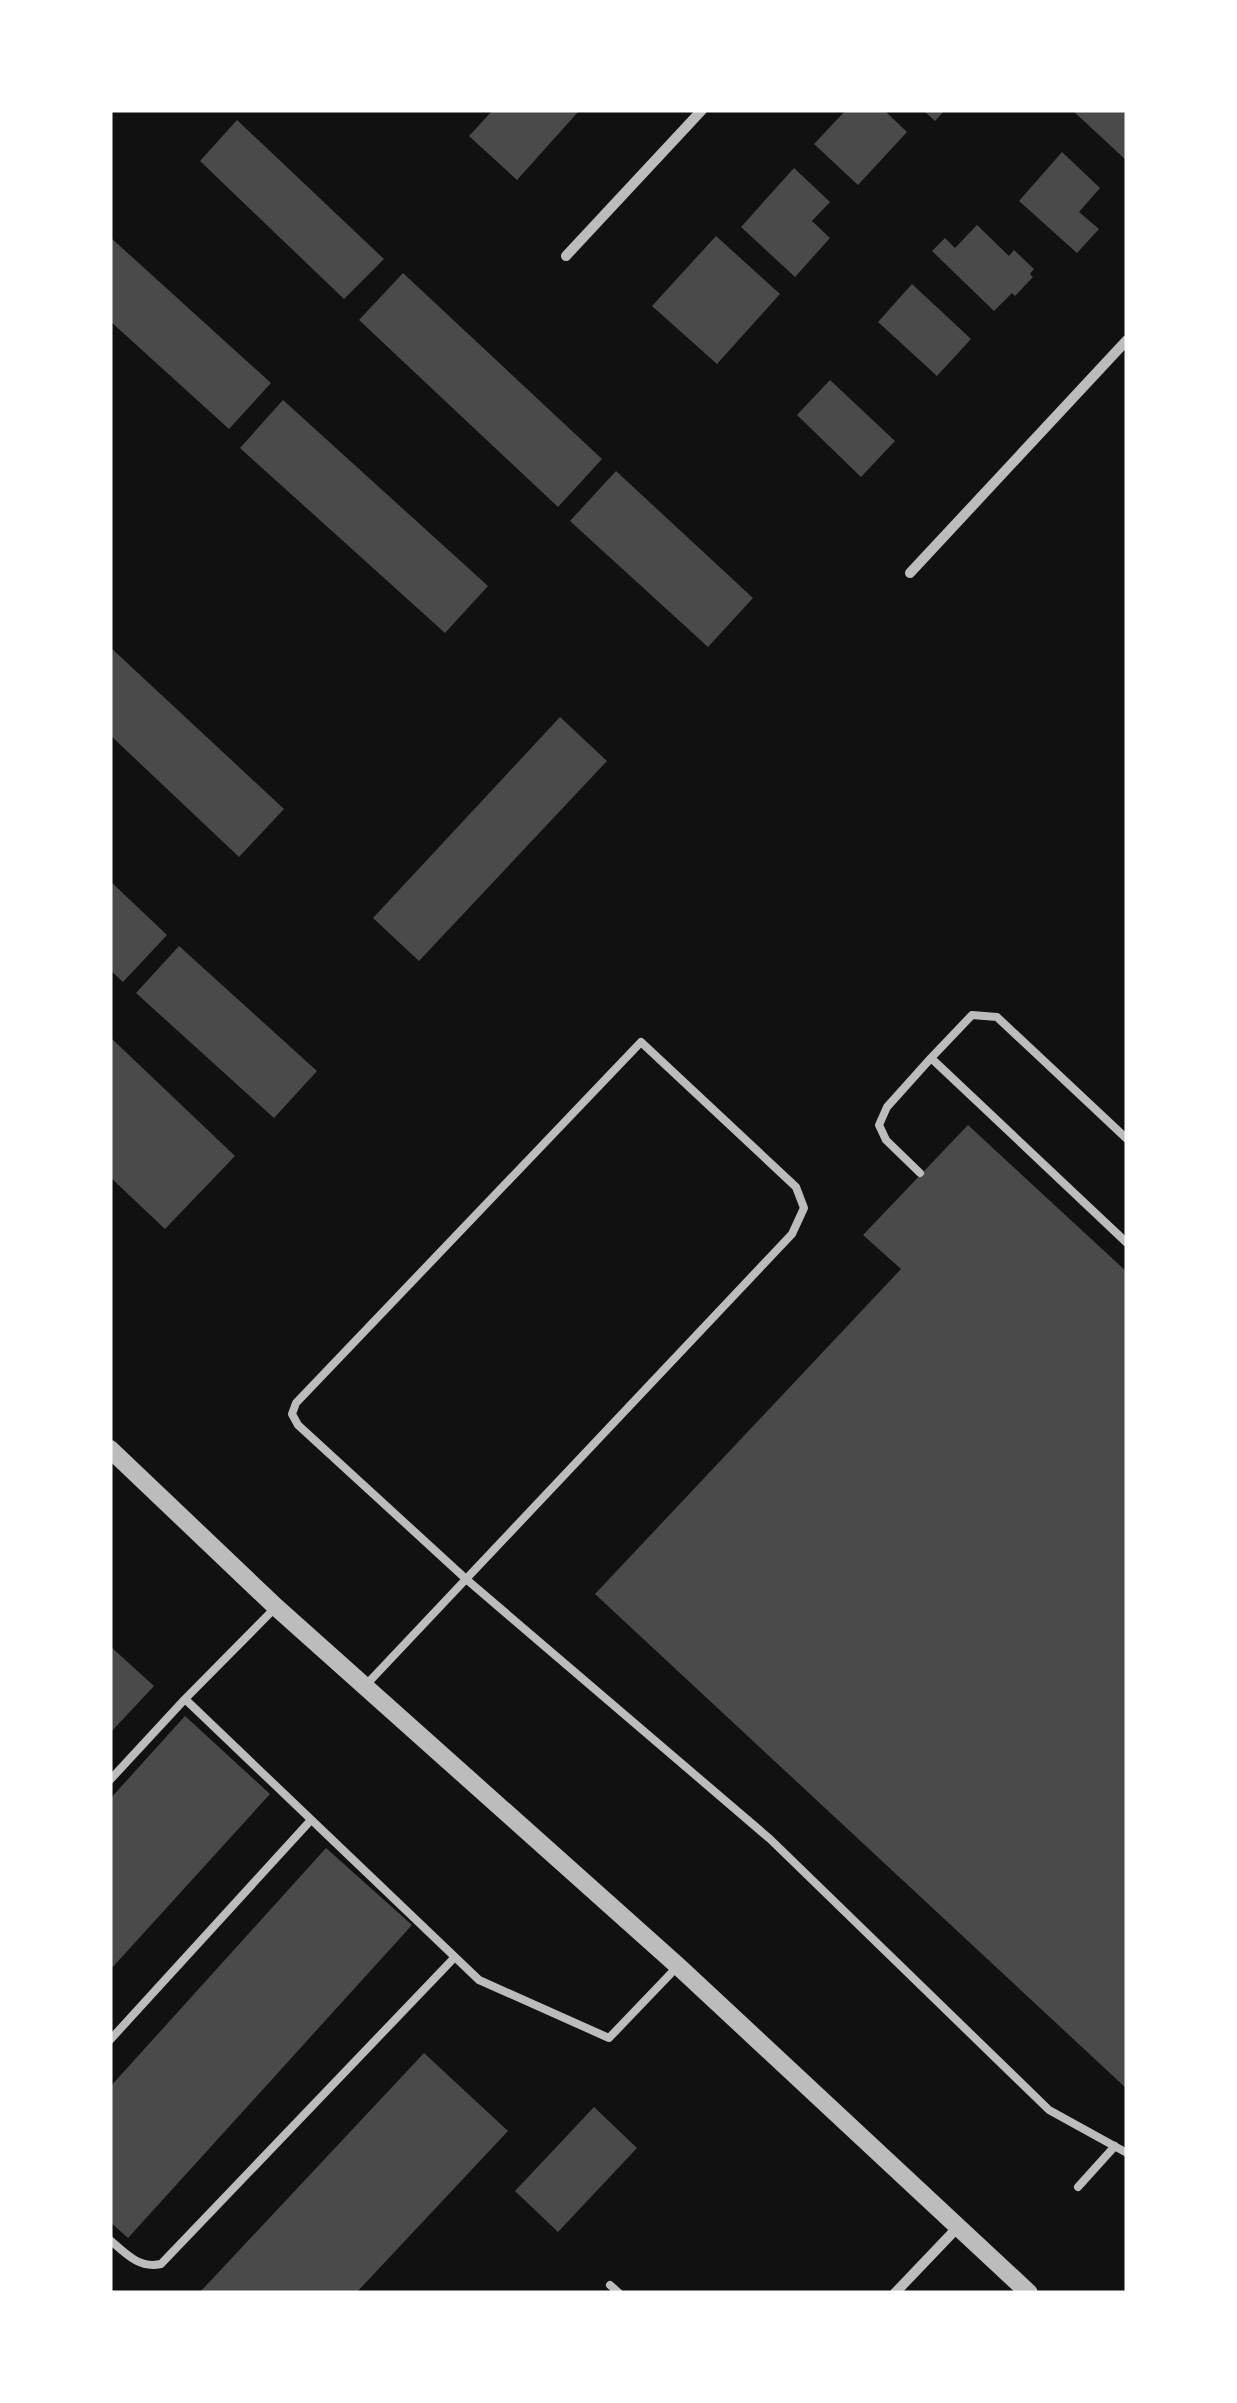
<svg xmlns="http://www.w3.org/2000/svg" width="1237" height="2403" font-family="'PT Sans Narrow',sans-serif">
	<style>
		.building { fill: #4a4a4a }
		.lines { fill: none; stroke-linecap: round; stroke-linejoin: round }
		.service { stroke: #bcbcbc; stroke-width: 8 }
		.minor { stroke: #bcbcbc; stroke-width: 10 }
		.tertiary { stroke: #bcbcbc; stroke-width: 18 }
	</style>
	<rect width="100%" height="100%" fill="#111"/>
	<!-- building -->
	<path class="building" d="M493,110H576L578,112L517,180L469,136Z
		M846,110H884L907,132L858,185L814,144Z
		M923,110H945L935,121Z
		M1072,110H1127V161Z
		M237,120L384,259L344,299L200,161Z
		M1062,152L1100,188L1079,212L1099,229L1077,253L1019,201Z
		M794,168L830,202L812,221L830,238L795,277L741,227Z
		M977,225L1009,256L1014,250L1034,269L1030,274L1033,277L1015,296L1012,293L994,311L932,251L945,238L955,248Z
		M716,236L780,294L717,364L652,306Z
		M110,237L271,383L229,429L110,321Z
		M403,273L602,459L558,507L359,320Z
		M912,284L971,339L937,376L878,322Z
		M830,380L895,441L861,477L797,415Z
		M283,400L488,586L445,633L240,448Z
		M616,471L753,598L708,647L570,521Z
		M110,647L284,809L239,857L110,735Z
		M560,717L607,761L419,961L373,918Z
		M110,881L167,935L123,982L110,970Z
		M179,946L317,1071L274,1118L136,993Z
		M110,1037L235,1156L165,1229L110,1177Z
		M968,1125L1127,1272V2089L595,1594L901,1269L863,1235Z
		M110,1646L154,1686L110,1733Z
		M185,1716L270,1794L110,1970V1799Z
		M326,1848L412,1925L128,2238L110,2222V2087Z
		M424,2053L508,2131L356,2293H204L201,2291Z
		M594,2107L637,2148L558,2232L515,2191Z"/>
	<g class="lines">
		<!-- service -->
		<path class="service" d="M1127,1139L997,1017L972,1015L931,1058L1127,1243
			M920,1173L886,1140L879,1125L887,1107L931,1058
			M274,1609L185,1699L479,1980L609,2038L678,1966
			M365,1686L792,1234L804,1208L796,1187L641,1042L296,1403L292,1414L298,1425L466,1579L770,1839L1049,2110L1127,2153
			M110,1780L185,1699
			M110,2040L311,1820
			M1078,2187L1115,2146
			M110,2240C125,2253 139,2269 161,2264L454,1958
			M610,2285L619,2293"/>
		<!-- minor -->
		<path class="minor" d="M566,256L702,110
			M910,573L1127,340
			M895,2293L958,2227"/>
		<!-- tertiary -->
		<path class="tertiary" d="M110,1449L276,1607L678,1966L1029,2293"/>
	</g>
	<!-- border -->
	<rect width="1237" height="2403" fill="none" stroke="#ffffff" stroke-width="225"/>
</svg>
